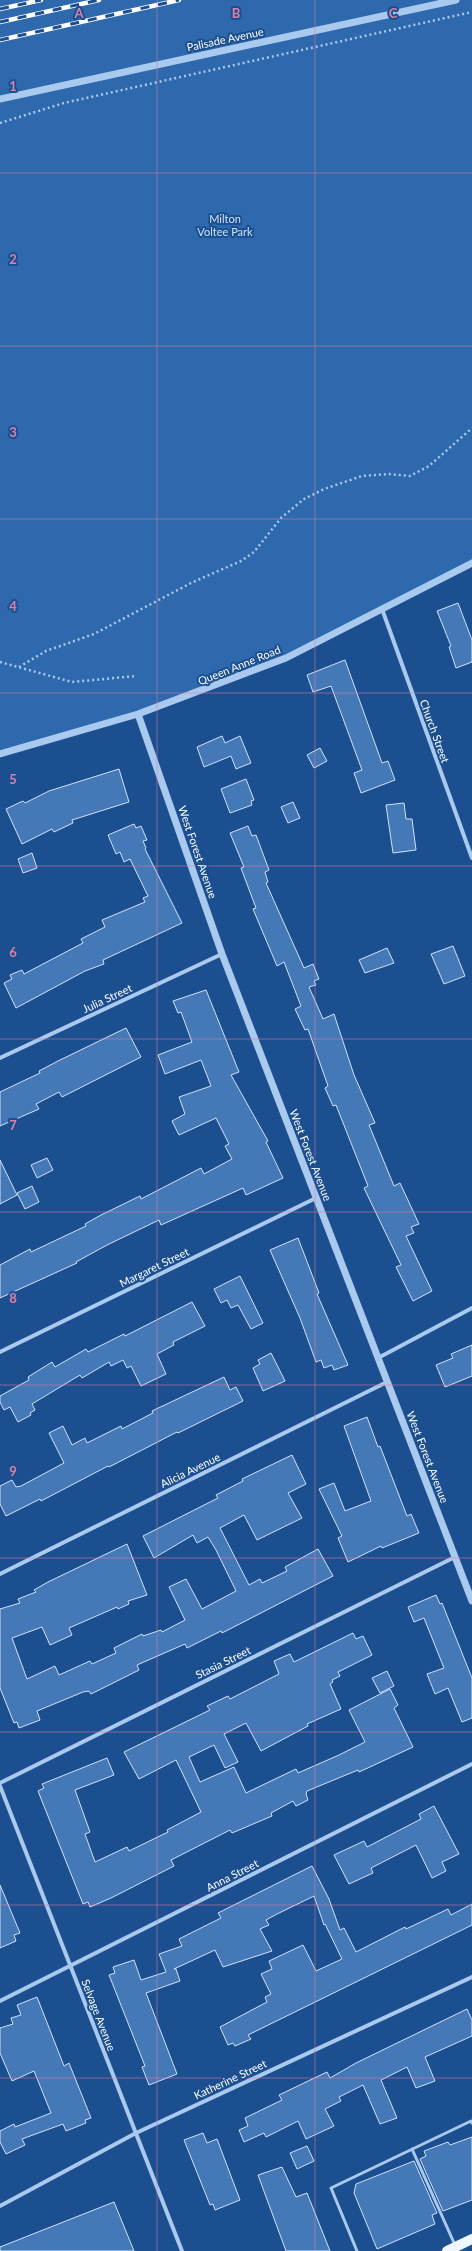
<svg xmlns="http://www.w3.org/2000/svg" width="472" height="2251" font-family="Lato,sans-serif">
	<style>
		.green { fill: #2e69ad }
		.building { fill: #4478b7; stroke: #cfe3fa }
		.lines { fill: none; stroke-linecap: round; stroke-linejoin: round }
		.path { stroke: #a9c9ee; stroke-width: 2.5; stroke-dasharray: 2 3; stroke-linecap: butt }
		.service { stroke: #a9c9ee; stroke-width: 3 }
		.minor { stroke: #a9c9ee; stroke-width: 4 }
		.tertiary { stroke: #a9c9ee; stroke-width: 7 }
		.primary { stroke: #f0f6ff; stroke-width: 10 }
		.rail-casing { stroke: #fff; stroke-width: 4.5 }
		.rail { stroke: #1b4f8f; stroke-width: 3; stroke-dasharray: 9; stroke-linecap: butt }
		.grid { fill: none; stroke: #dd80a5; stroke-width: 1; stroke-opacity: 0.55 }
		.labels { text-anchor: middle; dominant-baseline: central; stroke-width: 4; stroke-linejoin: round; paint-order: stroke }
		.street-label { font-size: 11px; fill: #fff; stroke: #1b4f8f }
		.park-label { font-size: 11px; fill: #cfe3fa; stroke: #1b4f8f }
		.grid-label { font-size: 13px; text-anchor: middle; font-weight: bold; fill: #dd80a5; stroke: #1b4f8f; stroke-width: 4; stroke-linejoin: round; paint-order: stroke }
	</style>
	<rect width="100%" height="100%" fill="#1b4f8f"/>
	<!-- green -->
	<path class="green" d="M0,0H472V563L286,658L198,693L0,754Z"/>
	<!-- building -->
	<path class="building" d="M458,603L472,640V662L456,668L449,647L451,646L437,611Z
		M345,660L382,763L388,761L395,780L361,793L354,773L362,770L331,686L313,692L307,675Z
		M222,736L225,743L240,736L251,763L236,769L231,756L204,767L197,747Z
		M320,748L327,761L314,768L307,755Z
		M119,769L129,802L72,820L73,823L54,832L52,829L22,844L6,809L23,801L25,803L49,791Z
		M246,779L254,800L251,801L252,805L230,813L221,789Z
		M293,802L300,818L288,823L281,807Z
		M404,803L406,819H412L416,850L393,853L386,805Z
		M134,824L136,828L141,826L147,840L143,841L146,848L145,849L182,923L103,960L104,964L85,971L16,1008L4,983L12,979L10,975L22,970L24,974L83,943L81,939L105,927L102,920L145,902L143,898L148,896L130,859L124,862L120,852L116,854L108,835Z
		M248,826L252,836L256,835L269,870L265,872L268,882L266,883L304,968L313,964L319,979L314,981L316,985L309,987L323,1019L334,1014L354,1075L375,1123L369,1125L394,1186L400,1183L419,1224L411,1227L414,1233L406,1236L432,1291L413,1301L396,1267L401,1265L364,1188L368,1186L336,1105L333,1106L325,1088L328,1086L308,1029L305,1030L295,1009L301,1006L284,962L277,966L253,909L256,908L241,868L244,867L230,833Z
		M32,853L37,868L23,873L18,859Z
		M453,946L465,976L444,984L431,954Z
		M387,948L394,963L365,973L359,960Z
		M206,990L239,1072L231,1075L268,1141L266,1142L283,1178L246,1195L243,1188L161,1225L159,1220L107,1245L76,1262L77,1263L0,1298V1265L30,1249L31,1252L86,1226L85,1224L101,1215L140,1196L141,1199L201,1168L204,1174L232,1159L225,1146L229,1144L216,1118L179,1135L172,1121L185,1114L179,1097L211,1086L201,1060L165,1074L158,1055L192,1042L181,1012L178,1013L173,1001Z
		M126,1028L141,1057L62,1097L59,1092L36,1104L39,1109L0,1126V1092L40,1073L39,1071L58,1061Z
		M47,1158L53,1170L37,1178L31,1165Z
		M0,1160L17,1195L0,1204Z
		M32,1186L39,1202L25,1209L17,1193Z
		M298,1238L319,1293L317,1294L348,1365L334,1370L332,1365L324,1368L321,1360L316,1362L300,1318L270,1250Z
		M240,1276L263,1323L251,1329L238,1305L231,1308L227,1300L221,1303L214,1289Z
		M192,1302L205,1326L173,1342L174,1345L157,1354L166,1374L141,1386L131,1366L127,1368L123,1360L111,1366L109,1362L82,1378L80,1375L32,1404L35,1410L30,1413L31,1415L18,1422L10,1407L4,1410L0,1402V1396L29,1380L28,1377L52,1362L55,1367L86,1349L88,1352L124,1334L125,1336Z
		M472,1345V1376L445,1387L436,1365L453,1358L451,1354Z
		M271,1353L285,1381L263,1391L253,1368L260,1364L258,1360Z
		M224,1377L230,1390L236,1387L243,1401L178,1433L177,1432L109,1467L108,1466L41,1501L40,1499L6,1516L0,1504V1486L12,1480L16,1487L21,1486L64,1463L49,1433L63,1426L72,1445L85,1438L87,1443L121,1426L122,1429L153,1413L152,1411Z
		M367,1417L378,1447L380,1446L407,1516L411,1514L419,1533L382,1548L381,1546L348,1562L338,1538L342,1536L319,1489L334,1483L345,1511L371,1501L344,1426Z
		M292,1455L306,1484L288,1493L302,1518L257,1540L244,1515L220,1528L249,1585L260,1579L262,1583L287,1571L285,1567L318,1549L333,1576L222,1633L221,1631L187,1648L185,1644L137,1665L139,1670L91,1694L89,1691L83,1692L37,1711L40,1720L19,1728L17,1722L14,1723L0,1688V1609L20,1603L18,1599L36,1592L34,1590L48,1582L127,1544L147,1595L128,1601L129,1604L118,1609L117,1607L69,1628L72,1635L50,1645L42,1627L12,1638L27,1679L55,1666L59,1675L90,1661L92,1664L116,1653L114,1648L142,1634L143,1636L161,1630L162,1632L185,1620L169,1587L186,1579L202,1609L236,1591L216,1550L208,1537L197,1543L193,1535L154,1558L143,1536L218,1498L216,1495L243,1481L242,1479Z
		M436,1595L440,1604L442,1603L472,1678V1718L462,1722L448,1688L435,1694L427,1674L444,1668L424,1618L414,1622L408,1607Z
		M353,1633L356,1639L363,1636L372,1655L338,1672L340,1676L332,1680L333,1682L330,1684L341,1709L307,1724L308,1726L261,1751L246,1723L224,1734L238,1762L225,1768L214,1745L189,1757L200,1782L234,1767L246,1793L296,1769L298,1773L339,1755L365,1742L349,1710L390,1689L398,1705L394,1708L413,1747L359,1772L358,1770L307,1791L306,1794L308,1800L296,1806L293,1801L271,1813L272,1816L232,1833L230,1830L171,1860L174,1866L111,1898L90,1907L88,1902L83,1904L38,1791L44,1788L42,1784L107,1758L114,1775L75,1790L90,1832L85,1834L95,1862L127,1847L129,1851L168,1832L167,1830L201,1812L176,1760L139,1779L124,1752L210,1710L207,1706L228,1696L230,1699L279,1674L274,1661L290,1654L294,1662Z
		M387,1671L394,1686L380,1693L372,1678Z
		M434,1806L459,1854L442,1862L446,1871L432,1878L416,1845L371,1868L373,1873L349,1884L334,1855L364,1841L367,1847L421,1819L419,1814Z
		M312,1866L329,1899L340,1930L344,1928L356,1952L405,1927L406,1929L448,1909L451,1915L472,1904V1925L248,2035L251,2039L235,2046L233,2043L228,2045L220,2027L267,2002L265,1997L271,1994L261,1974L272,1969L269,1961L303,1945L316,1971L342,1959L325,1924L324,1925L314,1896L277,1914L266,1920L269,1925L260,1929L272,1951L223,1967L215,1950L174,1969H176L180,1981L146,1993L177,2074L149,2085L142,2067L145,2066L109,1975L115,1973L113,1967L134,1960L141,1980L166,1972L159,1954L182,1946L179,1939L221,1918L218,1913Z
		M0,1885L20,1933L14,1935L16,1941L0,1948Z
		M37,1997L64,2066L69,2063L91,2118L85,2120L86,2123L66,2131L63,2124L22,2139L25,2145L6,2154L0,2142V2131L14,2124L15,2127L51,2113L34,2071L12,2081L0,2053V2028L13,2024L11,2018L21,2015L17,2005Z
		M467,2009L472,2020V2036L425,2057L435,2081L416,2088L407,2067L381,2080L397,2118L380,2124L363,2085L339,2097L341,2101L325,2109L334,2126L306,2139L298,2121L266,2137L264,2133L244,2142L239,2130L248,2126L245,2118L282,2100L279,2095L327,2072L330,2078L356,2063Z
		M203,2133L207,2143L217,2139L240,2200L215,2210L213,2204L210,2205L184,2140Z
		M472,2137V2200L443,2211L420,2159L426,2156L424,2151L448,2142L450,2145Z
		M307,2146L314,2161L297,2169L290,2153Z
		M414,2161L437,2213L432,2215L435,2224L377,2249L354,2193L356,2184Z
		M282,2167L296,2197L307,2193L330,2251H286L258,2175Z
		M114,2202L134,2251H0V2247Z"/>
	<g class="lines">
		<!-- path -->
		<path class="path" d="M0,123L64,103L472,12
			M0,662L72,682L136,676
			M19,667L46,651L94,634L191,583L241,561L254,552L281,518L304,499L324,489L362,476L389,474L410,476L429,466L472,428"/>
		<!-- service -->
		<path class="service" d="M412,2149L455,2245
			M357,2251L331,2188L471,2121L472,2123"/>
		<!-- minor -->
		<path class="minor" d="M382,609L472,858
			M0,1058L222,954
			M0,1352L316,1198
			M378,1358L472,1308
			M0,1574L387,1382
			M0,1783L455,1557
			M0,1786L182,2251
			M0,2001L472,1764
			M0,2206L136,2133L472,1977"/>
		<!-- tertiary -->
		<path class="tertiary" d="M0,99L456,0
			M138,714L222,954L472,1601
			M0,754L138,714L286,658L472,563"/>
		<!-- primary -->
		<path class="primary" d="M447,2251L472,2239"/>
		<!-- rail casing -->
		<g class="rail-casing">
			<path id="rail" d="M0,9L41,0
				M0,22L99,0
				M0,40L179,0"/>
		</g>
		<!-- rail -->
		<use href="#rail" class="rail"/>
	</g>
	<!-- grid -->
	<path class="grid" d="M157,0V2251M315,0V2251M0,173H472M0,346H472M0,519H472M0,693H472M0,866H472M0,1039H472M0,1212H472M0,1385H472M0,1558H472M0,1732H472M0,1905H472M0,2078H472"/>
	<g class="labels">
		<!-- street labels -->
		<g class="street-label">
			<text transform="translate(225 39) rotate(-12)">Palisade Avenue</text>
			<text transform="translate(239 665) rotate(-22)">Queen Anne Road</text>
			<text transform="translate(435 731) rotate(70)">Church Street</text>
			<text transform="translate(198 852) rotate(71)">West Forest Avenue</text>
			<text transform="translate(107 998) rotate(-25)">Julia Street</text>
			<text transform="translate(311 1155) rotate(69)">West Forest Avenue</text>
			<text transform="translate(154 1267) rotate(-26)">Margaret Street</text>
			<text transform="translate(428 1457) rotate(69)">West Forest Avenue</text>
			<text transform="translate(190 1470) rotate(-26)">Alicia Avenue</text>
			<text transform="translate(223 1662) rotate(-26)">Stasia Street</text>
			<text transform="translate(232 1875) rotate(-27)">Anna Street</text>
			<text transform="translate(99 2015) rotate(69)">Selvage Avenue</text>
			<text transform="translate(230 2079) rotate(-25)">Katherine Street</text>
		</g>
		<!-- park labels -->
		<g class="park-label">
			<text x="225" y="218">Milton<tspan x="225" dy="13">Voltee Park</tspan></text>
		</g>
	</g>
	<g class="grid-label">
		<text x="79" y="18">A</text>
		<text x="236" y="18">B</text>
		<text x="393" y="18">C</text>
		<text x="13" y="91">1</text>
		<text x="13" y="264">2</text>
		<text x="13" y="437">3</text>
		<text x="13" y="611">4</text>
		<text x="13" y="784">5</text>
		<text x="13" y="957">6</text>
		<text x="13" y="1130">7</text>
		<text x="13" y="1303">8</text>
		<text x="13" y="1476">9</text>
	</g>
</svg>
